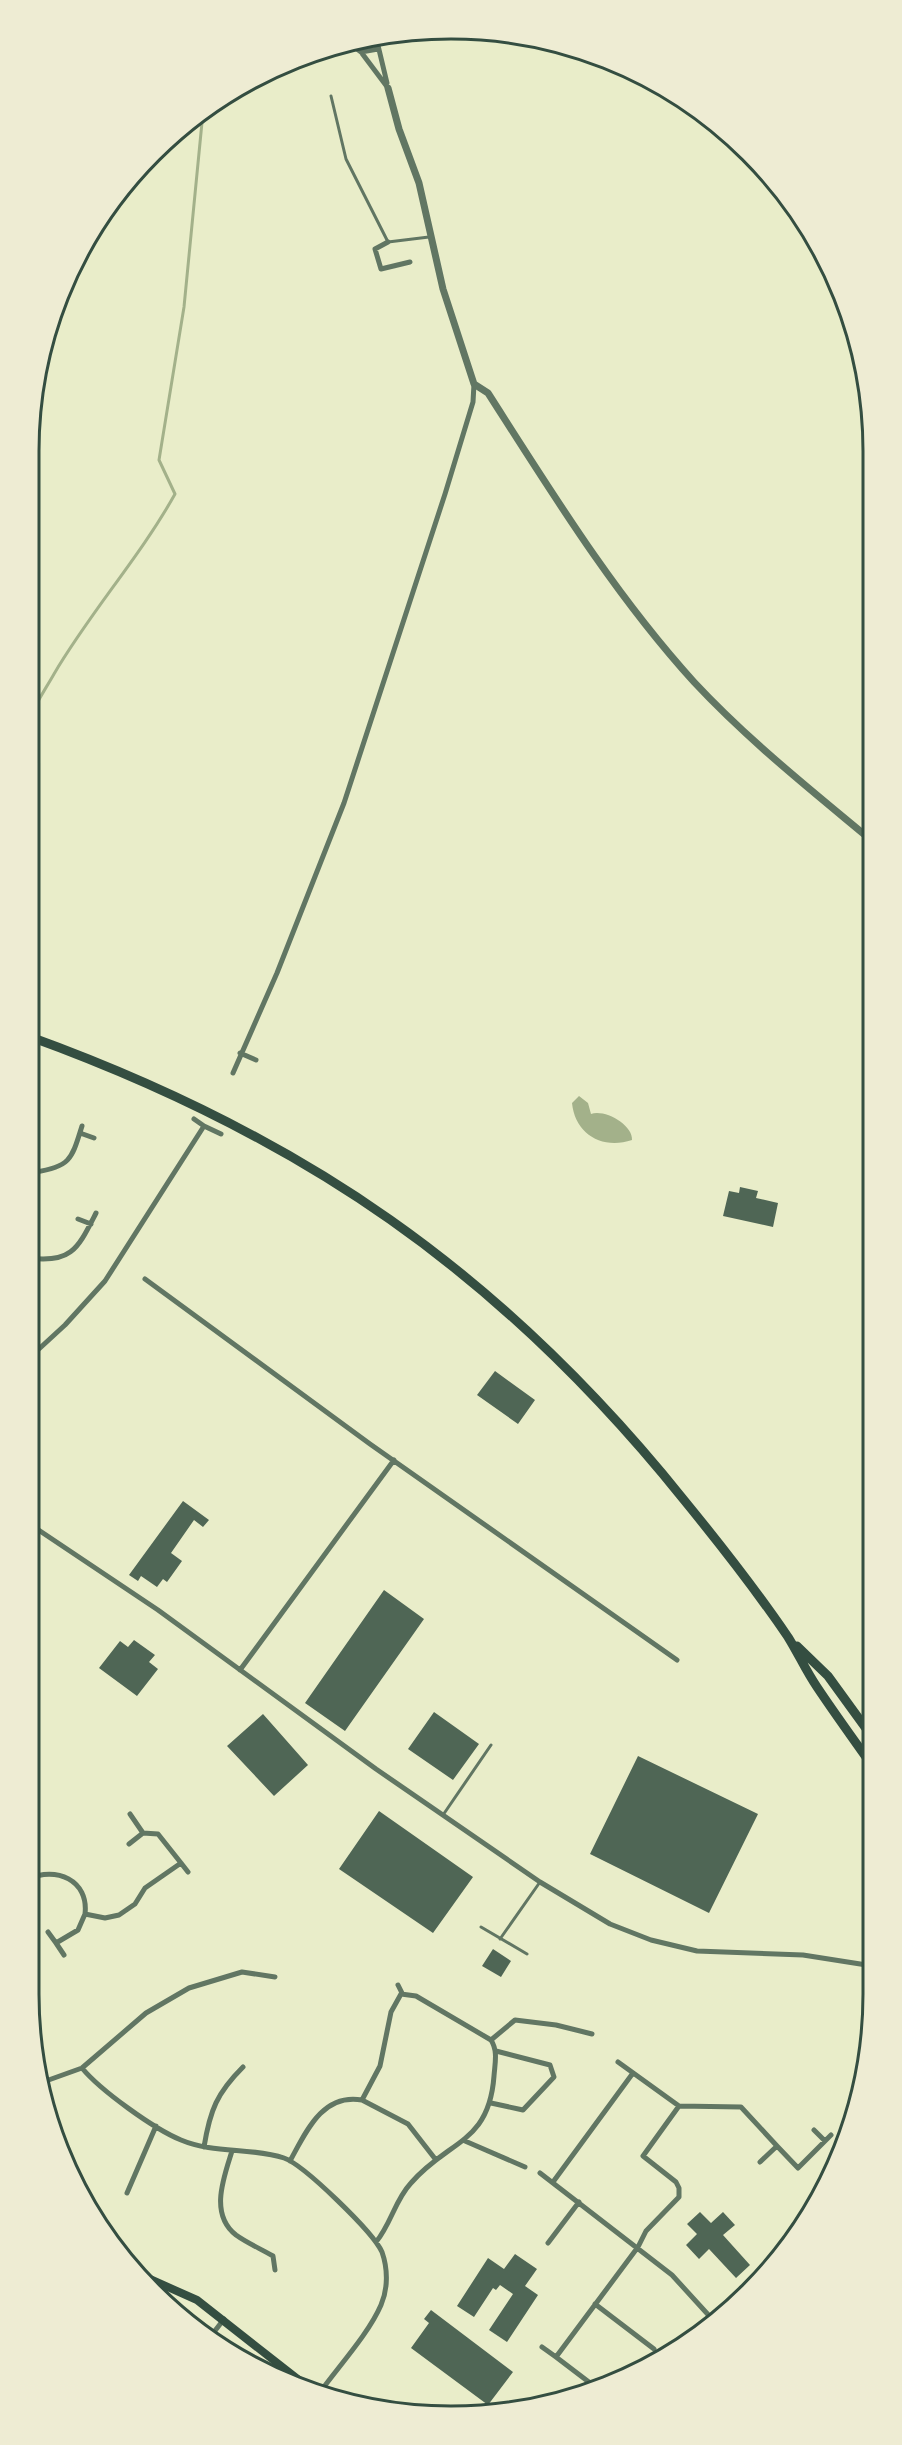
<svg xmlns="http://www.w3.org/2000/svg" width="902" height="2445" font-family="'Noto Sans',sans-serif">
	<style>
		.water { fill: #a3b18a }
		.lines { fill: none; stroke-linecap: round; stroke-linejoin: round }
		.stream { stroke: #a3b18a; stroke-width: 3 }
		.building { fill: #4f6655 }
		.service { stroke: #617663; stroke-width: 3 }
		.minor { stroke: #617663; stroke-width: 5 }
		.tertiary { stroke: #617663; stroke-width: 7 }
		.secondary { stroke: #344e41; stroke-width: 8 }
		.trunk { stroke: #344e41; stroke-width: 9 }
		.rim { fill: none; stroke: #344e41; stroke-width: 3 }
	</style>
	<rect width="100%" height="100%" fill="#e9edc9"/>
	<!-- water -->
	<path class="water" d="M579,1096L588,1103L591,1114C605,1109 633,1125 632,1140C602,1150 575,1134 572,1103Z"/>
	<g class="lines">
		<!-- stream -->
		<path class="stream" d="M28,723C34,705 45,690 54,674C91,611 140,557 175,494L159,460L184,307L203,112"/>
	</g>
	<!-- building -->
	<path class="building" d="M28,1086L39,1088L36,1101L28,1099Z
		M740,1187L758,1191L756,1198L778,1203L773,1227L723,1216L729,1191L739,1193Z
		M495,1371L535,1400L518,1424L477,1395Z
		M183,1501L209,1520L203,1527L194,1520L171,1553L182,1561L167,1582L163,1579L157,1587L141,1576L138,1581L129,1575Z
		M384,1590L424,1619L345,1731L305,1703Z
		M134,1640L155,1655L149,1662L158,1669L137,1696L99,1668L120,1641L128,1647Z
		M434,1712L479,1744L453,1780L408,1749Z
		M263,1714L308,1765L274,1796L227,1746Z
		M638,1756L758,1814L709,1913L590,1854Z
		M379,1811L473,1877L433,1933L339,1869Z
		M493,1949L511,1961L501,1977L482,1966Z
		M700,2212L711,2223L723,2212L735,2225L723,2235L750,2265L736,2278L709,2249L699,2259L686,2245L697,2234L687,2224Z
		M515,2254L537,2269L525,2286L538,2295L507,2342L489,2330L513,2294L500,2285L496,2290L493,2288L474,2317L457,2306L488,2258L504,2269Z
		M431,2310L513,2372L488,2405L411,2348L429,2323L424,2319Z"/>
	<g class="lines">
		<!-- service -->
		<path class="service" d="M331,96L346,159L388,242L429,237
			M443,1815L491,1745
			M481,1927L527,1954
			M500,1939L540,1882"/>
		<!-- minor -->
		<path class="minor" d="M376,37L387,83
			M349,43L361,52L388,88
			M361,52L378,49
			M388,242L375,249L381,269L410,262
			M240,1053L256,1060
			M28,1066L29,1065
			M233,1073L277,973L344,803L445,494L473,402L474,384
			M194,1119L204,1126
			M80,1133L94,1138
			M28,1146C36,1167 38,1188 28,1209
			M35,1172C71,1167 72,1158 82,1126
			M78,1219L91,1224
			M28,1258C72,1264 78,1248 96,1213
			M145,1279L370,1444L677,1660
			M28,1359L65,1325L105,1281L204,1126L221,1134
			M28,1523L158,1610L376,1769L540,1882L610,1924L651,1940L697,1951L803,1955L873,1966
			M240,1670L394,1460
			M129,1844L143,1833
			M181,1863L188,1872
			M28,1879C56,1866 89,1880 85,1914L105,1918L119,1915L135,1904L145,1888L181,1863L158,1834L143,1833L130,1814
			M48,1932L56,1943
			M64,1955L56,1943L78,1930L85,1914
			M398,1985L402,1993
			M491,2040L515,2020L556,2025L592,2034
			M618,2062L679,2106L741,2107L777,2146L760,2162
			M82,2068C100,2090 154,2129 181,2140C214,2154 251,2147 284,2158C304,2165 373,2232 382,2252C388,2269 388,2289 381,2305C368,2335 337,2368 318,2395
			M43,2082L82,2068L146,2013L189,1988L242,1972L275,1977
			M362,2100L408,2124L436,2160
			M491,2103L523,2110L554,2077L550,2065L496,2051
			M814,2130L825,2141
			M465,2141L525,2167
			M777,2146L798,2168L831,2135
			M204,2147C210,2110 217,2093 243,2067
			M232,2151C224,2177 209,2214 236,2235C247,2243 261,2249 273,2256L275,2270
			M290,2161C306,2132 322,2093 362,2100L380,2066L391,2012L401,1994L416,1996L491,2040C498,2051 495,2063 494,2076C489,2144 448,2140 411,2183C395,2200 391,2224 376,2242
			M540,2173L672,2275L713,2320
			M553,2182L633,2073
			M127,2193L156,2126
			M548,2243L579,2202
			M595,2304L654,2349
			M211,2336L224,2319
			M542,2347L556,2357
			M598,2389L556,2357L638,2247L646,2231L679,2197V2188L676,2182L643,2156L679,2106"/>
		<!-- tertiary -->
		<path class="tertiary" d="M388,88L399,129L419,183L443,289L474,384L488,393C552,493 614,594 694,682C748,740 811,790 871,840"/>
		<!-- secondary -->
		<path class="secondary" d="M132,2271L197,2300L318,2395"/>
		<!-- trunk -->
		<path class="trunk" d="M28,1036C302,1135 501,1272 684,1500C720,1544 756,1590 788,1637C798,1653 806,1671 817,1687C835,1714 854,1740 873,1767
			M797,1646L828,1676L873,1738"/>
	</g>
	<!-- crop -->
	<path d="M0 0H902V2445H0ZM451 39H451A412 412 0 0 1 863 451V1994A412 412 0 0 1 451 2406H451A412 412 0 0 1 39 1994V451A412 412 0 0 1 451 39Z" fill="#eeecd3" fill-rule="evenodd"/>
	<path class="rim" d="M451 39H451A412 412 0 0 1 863 451V1994A412 412 0 0 1 451 2406H451A412 412 0 0 1 39 1994V451A412 412 0 0 1 451 39Z"/>
</svg>
